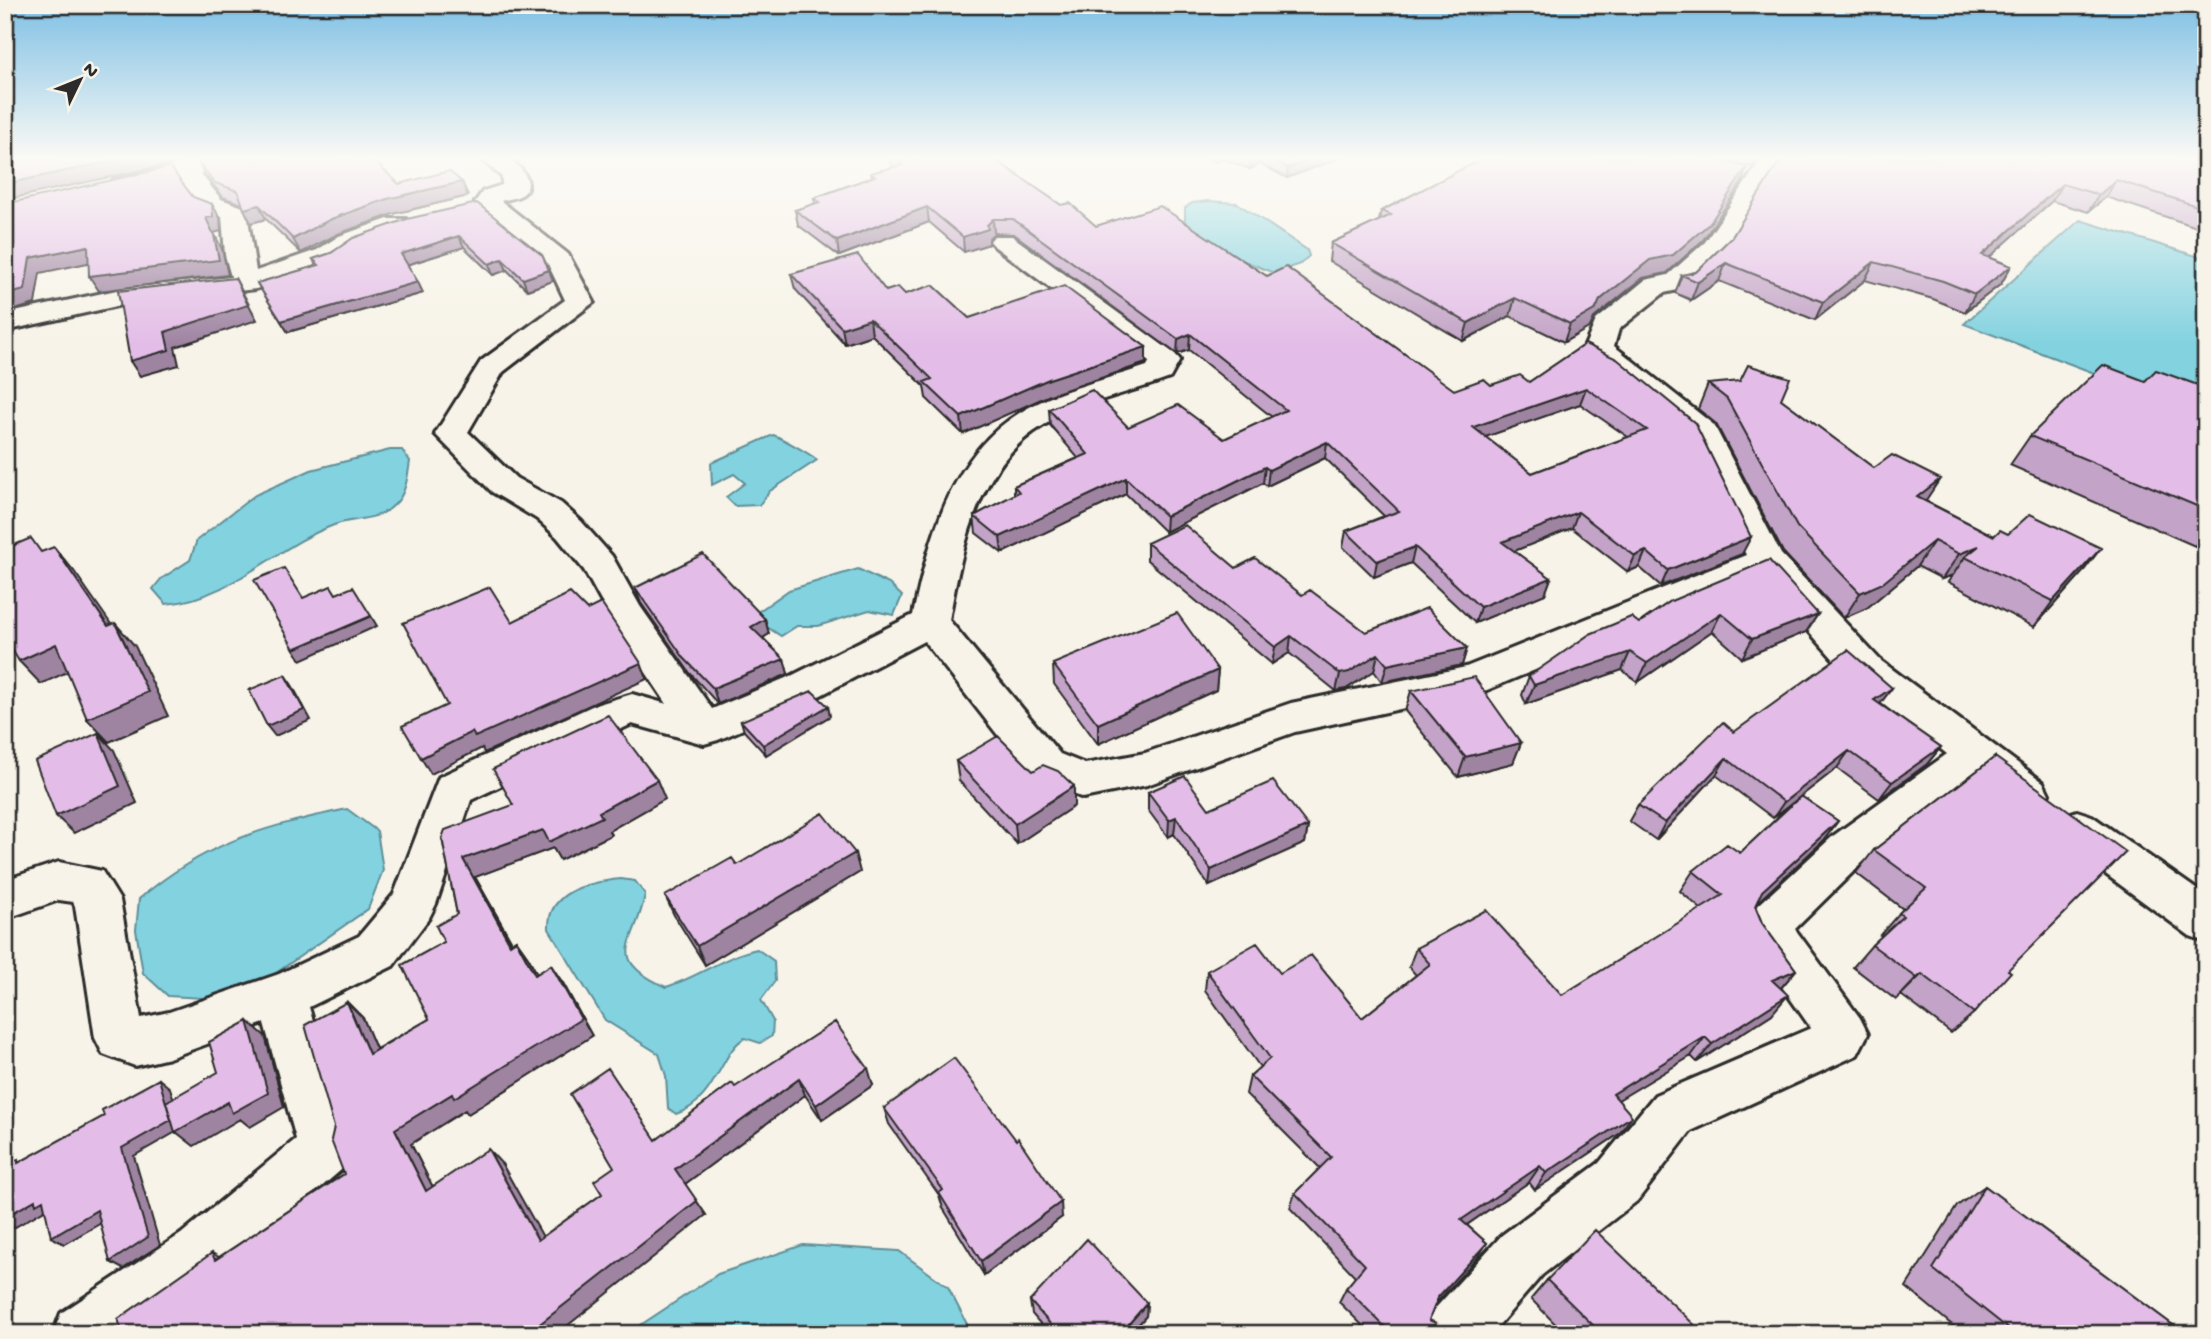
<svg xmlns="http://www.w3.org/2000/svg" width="2211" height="1339" font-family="'Gochi Hand',sans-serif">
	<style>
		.water { fill: #83d2e0; stroke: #608f98; stroke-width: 2 }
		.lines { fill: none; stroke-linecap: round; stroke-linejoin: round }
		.minor-casing { stroke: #2b2b2b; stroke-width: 6 }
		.minor { fill: #f7f3e8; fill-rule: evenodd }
		.wall { fill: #c3a3c7; stroke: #2b2b2b; stroke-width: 2; fill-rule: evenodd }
		.shaded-wall { fill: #9f84a2; stroke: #2b2b2b; stroke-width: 2 }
		.building { fill: #e3bde7; stroke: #2b2b2b; stroke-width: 2; fill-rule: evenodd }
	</style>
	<rect width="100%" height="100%" fill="#f7f3e8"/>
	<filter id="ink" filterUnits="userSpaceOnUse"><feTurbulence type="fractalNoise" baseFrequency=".0143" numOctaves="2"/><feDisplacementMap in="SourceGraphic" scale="14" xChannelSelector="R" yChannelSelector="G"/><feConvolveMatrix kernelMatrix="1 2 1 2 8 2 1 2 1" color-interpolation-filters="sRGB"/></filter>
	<g filter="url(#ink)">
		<!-- water -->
		<path class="water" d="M1208,201L1237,203L1307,250L1309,256L1300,264L1274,273L1232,256L1185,224V208L1192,203Z
			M2080,220L2206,259V415L1964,324Z
			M773,435C780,437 812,455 817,460L770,491L759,505L735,506L726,497L745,483L734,474L712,485L711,463Z
			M390,450H402L410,461C408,475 406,495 394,505C377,522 355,517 334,525C275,547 232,598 166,604L153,589L161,579L190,560L197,540L255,495L311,470Z
			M858,569L889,584L902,596L894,615L869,610L818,626H797L781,636L767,627L755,614L789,590Z
			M347,809L377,831L383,870L368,909L250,991L203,998L168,996L143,973L136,930L139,899C206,842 263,827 347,809Z
			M621,879L635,881L645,894C637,943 602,958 666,987C699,977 724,956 757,949L774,961L775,981L761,1000L773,1021L772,1036L760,1043L745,1038C721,1050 717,1101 676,1114L668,1108L666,1076L659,1054L605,1020L549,929C547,890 591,882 621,879Z
			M803,1245L899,1251L948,1287L972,1334H627L718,1274Z"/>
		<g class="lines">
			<!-- minor casing -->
			<g class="minor-casing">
				<path id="minor" d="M183,157H252L248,162L200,173L221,199L243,207L247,212L256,271L317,250L339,236L388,219H406L410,224L406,229L357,246L335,262L256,289L126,304L5,331V314L126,288L231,277L225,255L222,216L203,209L179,178L123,191L114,189L111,184L114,179L175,165Z
					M479,157C487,157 499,155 507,158C517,163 537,182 523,194C518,198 507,199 501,201L568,254L594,302L503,372L468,432L516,478L561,503L581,521L612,556L640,606L712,709L793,675L913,615C929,540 951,454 1021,412C1059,389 1106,380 1147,366L1149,362L994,246L990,241L994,236H1012L1175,354L1180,360L1170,378C1129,393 1082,402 1044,425C977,464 962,549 949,620L1060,754L1085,764L1145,753L1291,703L1466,667L1746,555L1690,437L1584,348L1596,320L1645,280L1668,275L1705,242L1763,157H1785L1723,253L1687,288L1664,293L1619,329L1614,346L1714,425L1781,554L1880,660L2043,782L2049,794L2043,806C2014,816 1998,794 1976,777L1863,862L1795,929L1860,1018L1868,1034L1857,1055L1691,1131L1637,1201L1542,1275L1491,1334H1423L1431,1313L1502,1235L1599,1163L1655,1095L1811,1028L1750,941L1743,927L1750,913L1833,836L1947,754L1852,680L1760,576L1487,690L1295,732L1147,785L1083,798L1030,776L924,641L821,695L718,740L704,744L632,724L471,800L436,904L429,918L393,966L309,1007L349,1143L341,1170L221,1274L133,1334H53L61,1313L181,1234L296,1139L264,1023L169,1058L135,1066L103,1054L95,1038L75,906L73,902L59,900L5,919V880L59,862L102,871L120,900L141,1018L169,1012L279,974L359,936L394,894L439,777L592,706L632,694L667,704L613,623L584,570L557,537L537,519L492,492L435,434L481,361L565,300L548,264L475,202L483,191L502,185V177Z
					M2077,811L2092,816L2206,896V942L2190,936L2062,842L2055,829L2062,816Z"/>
			</g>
			<!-- minor -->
			<use href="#minor" class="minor"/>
		</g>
		<!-- wall -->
		<path class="wall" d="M886,157H991L1061,205L1096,226L1267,276L1454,390L1529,382L1585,344L1742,554L1661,586L1639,567L1628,572L1572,528L1514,551L1551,578L1545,594L1475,623L1411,563L1374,577L1343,547L1346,531L1384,516L1325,458L1267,486L1263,483L1165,532L1126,494L1002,553L976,533L974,516L1014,495V486L1078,458L1050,425L1049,409L1128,427L1224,439L1272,417L1189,350L1177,354L1014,234L994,233L989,238V244L964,252L929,222L839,256L798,225L795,210L815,204L814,198L872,177L871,173L894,167ZM1580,404L1628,437L1532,473L1485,437Z
			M1202,157H1342L1287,178L1260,164L1250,169L1223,159L1216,162Z
			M1715,157H1761L1752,167Z
			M1782,157L2206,162V230L2106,197L2088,212L2052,201L1989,257L2011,266L2001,284L1965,312L1933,299L1865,280L1815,320L1719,281L1691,300L1675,293L1682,275L1696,272L1732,237Z
			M197,161L399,184L462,182L468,196L393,214L338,234L301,253L266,219L251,223L242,204L223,197L205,175Z
			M1747,167L1741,184L1703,240L1667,273L1643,278L1594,318L1590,327L1564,342L1510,316L1463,341L1329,261L1331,243L1379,221L1381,211Z
			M407,219L542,255L553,281L527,290L507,270L493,275L464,247L407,265L423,293L288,332L257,283L316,266L313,259L331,253Z
			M791,274L905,294L969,318L1146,363L1050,395L963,434L926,398L924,386L872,335L845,344L795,289Z
			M2145,381L2206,388V533L2195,546L2010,465L2030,436Z
			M1708,384L1781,399L1874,468L1926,501L1994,536L2082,573L2034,627L1948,582L1953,575L1942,579L1917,566L1867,608L1844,618L1783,552L1716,424L1698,409Z
			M1147,543L1236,568L1302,595L1366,632L1467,648L1462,665L1382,682L1374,671L1346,689L1336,691L1289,653L1272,664L1147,560Z
			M635,588L765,619L769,634L763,638L784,659L788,674L718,704L690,673L641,603Z
			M1671,601L1818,614L1806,632L1742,658L1712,631L1638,682L1622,670L1526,704L1522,695L1529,676L1639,623Z
			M1053,664L1218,670L1216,690L1098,744L1054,684Z
			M1892,688L1880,704L1941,747L1927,764L1879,799L1837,768L1801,796L1838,821L1823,841L1755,906L1762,923L1796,970L1781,988L1772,1014L1697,1062L1691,1056L1618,1100L1619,1134L1535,1190L1529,1182L1467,1225L1487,1243L1477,1258L1435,1304L1429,1320V1334H1371L1339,1302L1346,1288L1356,1277L1290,1208L1295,1193L1320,1168L1246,1094L1250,1076L1260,1067L1205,990L1207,971L1280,973L1362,1018L1416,975L1409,967L1416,948L1562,995L1701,909L1680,891L1693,871L1740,853L1793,803L1773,818L1716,775L1656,840L1629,821L1638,805L1734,732Z
			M1411,691L1521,743L1513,763L1458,777L1405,711Z
			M830,716L766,755L744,731L741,721Z
			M1995,757L2008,970L1974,1013L1951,1033L1901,995L1896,1000L1853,967L1872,945L1882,936L1880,935L1903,909L1856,873L1874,850Z
			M956,761L1033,771L1074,786V806L1017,844L959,781Z
			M1148,792L1209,809L1308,826L1305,843L1209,886L1174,834L1168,837L1148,810Z
			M665,799L609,831L611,835L560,860L553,848L475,877L512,942L516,940L528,957L537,974L563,983L592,1036L468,1114L465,1110L411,1144L432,1186L502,1164L542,1237L602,1194L656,1140L835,1022L873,1085L822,1120L805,1095L685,1184L706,1215L123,1334L212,1253L219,1257L344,1174L334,1127L347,1002L363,1018L376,1049L429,1019L444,942L457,914L442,838Z
			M860,872L705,965L674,915L665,896Z
			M884,1108L1062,1217L984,1275L943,1208L939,1195L889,1124Z
			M1985,1186L2185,1334H1963L1906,1287L1957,1206Z
			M1547,1280L1704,1334H1565L1531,1299Z
			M1030,1301L1147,1303L1146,1316L1130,1334H1049L1032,1314Z"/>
		<!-- shaded-wall -->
		<path class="shaded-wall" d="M131,157H180L174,163L5,200V184Z
			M1216,157H1223V159L1216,162Z
			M1255,157H1261L1260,164L1250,169L1251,159Z
			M1316,157H1342L1287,178L1288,168Z
			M1756,157H1761L1752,167Z
			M1747,167L1741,184L1703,240L1667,273L1643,278L1594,318L1590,327L1564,342L1570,324L1600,300Z
			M2116,180L2106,197L2088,212L2099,195Z
			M462,182L468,196L393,214L338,234L301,253L293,239L331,219L387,199Z
			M2062,184L2052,201L1972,273L1982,255Z
			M212,204L220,218L221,231L214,233L222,249L228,275L99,291L89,276L206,218Z
			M259,205L266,219L251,223L244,209Z
			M927,207L929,222L839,256L837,241Z
			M993,219L994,233L989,238V244L964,252L963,237L987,225Z
			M459,236L464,247L406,265L401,254Z
			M88,246L97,261L40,273L35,304L5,313V295L30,258Z
			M502,259L507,270L493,275L489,264Z
			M1874,262L1865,280L1815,320L1823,302Z
			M1726,263L1719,281L1691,300L1698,282Z
			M2011,266L2001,284L1965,312L1975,294Z
			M549,270L553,281L527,290L523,279Z
			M235,278L257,320L175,347L179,365L140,376L130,361Z
			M418,282L423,293L288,332L281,321Z
			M1515,298L1510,316L1463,341L1468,323Z
			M870,319L872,335L845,344L842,328Z
			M5,326L10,333L5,390Z
			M1190,334L1189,350L1177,354L1178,339Z
			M1146,347V363L1050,395L963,434L961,417L1049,379Z
			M1586,388L1580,404L1468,443L1473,427Z
			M1327,442L1325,458L1267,486L1269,470Z
			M1265,467L1263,483L1165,532L1166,516Z
			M1126,478V494L1002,553L1000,537Z
			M1940,479L1924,503L1917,497Z
			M1578,512L1572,528L1497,558L1502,542Z
			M1751,537L1742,554L1661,586L1668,570Z
			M5,539L24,574L5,553Z
			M1934,541L1917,566L1867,608L1844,618L1860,593Z
			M1979,546L1965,557L1953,575L1942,579L1959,554Z
			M54,547L74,571L127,647L115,623L135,646L168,716L109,742L87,719L108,626Z
			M1415,547L1411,563L1374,577L1377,561Z
			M2101,548L2082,573L2034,627L2053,601Z
			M1646,551L1639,567L1628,572L1635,556Z
			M1551,578L1545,594L1475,623L1480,607Z
			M1721,613L1712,631L1638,682L1647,663Z
			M1818,614L1806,632L1742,658L1752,639Z
			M371,616L377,626L301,660L294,649Z
			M765,619L769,634L756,642L751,627Z
			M1291,636L1289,653L1272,664L1275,647Z
			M56,644L78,667L41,684L19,661Z
			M1467,648L1462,665L1382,682L1387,665Z
			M1630,652L1622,670L1526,704L1534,685Z
			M1378,654L1374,671L1346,689L1336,691L1340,674Z
			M784,659L788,674L718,704L713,688Z
			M641,663L647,679L484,753L482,748L431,774L421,758L472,732Z
			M1218,670L1216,690L1098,744V724Z
			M285,675L292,685L311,720L275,736L267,726Z
			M1892,688L1879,705L1874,700Z
			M828,706L830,716L766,755L763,745Z
			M98,733L114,750L137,803L74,833L56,816Z
			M1521,743L1513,763L1458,777L1465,757Z
			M1941,747L1927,764L1879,799L1892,782Z
			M1849,751L1837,768L1773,818L1784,802Z
			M1726,758L1716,775L1656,840L1665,823Z
			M657,780L665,799L609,831L611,835L560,860L553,848L475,877L522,961L510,944L463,859L543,830L599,812Z
			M1074,786V806L1017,844L1015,824Z
			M1176,817L1174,834L1168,837L1169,820Z
			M1838,821L1823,841L1748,911L1762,891Z
			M1308,826L1305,843L1209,886L1211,870Z
			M855,853L860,872L705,965L697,946Z
			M516,940L528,957L547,992L535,975Z
			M551,965L563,983L592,1036L468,1114L465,1110L411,1144L442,1205L426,1191L395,1129L452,1094Z
			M1796,970L1780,989L1772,980Z
			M1922,974L1896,1000L1917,978Z
			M1788,995L1772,1014L1697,1062L1712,1044Z
			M347,1002L363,1018L385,1070L369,1054Z
			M248,1021L265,1036L284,1107L250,1127L240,1119L194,1146L176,1132L134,1156L160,1245L123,1269L110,1262L122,1148L159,1079L170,1088L183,1127L228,1102Z
			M1705,1037L1691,1056L1600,1111L1613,1094Z
			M868,1068L873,1085L822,1120L816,1105Z
			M799,1079L805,1095L685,1184L706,1215L557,1334H527L675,1169Z
			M1632,1116L1619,1134L1535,1190L1546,1173Z
			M488,1149L502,1164L552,1253L538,1240Z
			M1540,1166L1529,1182L1452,1235L1461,1220Z
			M35,1200H43L46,1209L5,1233V1217Z
			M1061,1202L1062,1217L984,1275L981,1261Z
			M97,1210L110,1218L64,1244L51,1237Z
			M1487,1243L1477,1258L1429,1311L1438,1297Z
			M1147,1303L1146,1316L1130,1334H1120Z"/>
		<!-- building -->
		<path class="building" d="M5,157H131L5,184Z
			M216,157H370L399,184L449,171L462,182L387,199L331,219L293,239L259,205L244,209L238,191L215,183L197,161Z
			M895,157H991L1061,205L1070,203L1096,226L1160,206L1267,276L1286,267L1454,390L1484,379L1491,385L1520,375L1529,382L1585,344L1617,359L1695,423L1751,537L1668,570L1646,551L1635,556L1578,512L1502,542L1551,578L1480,607L1415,547L1377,561L1346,531L1399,511L1327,442L1269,470L1265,467L1166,516L1126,478L1000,537L974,516L1019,492L1014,486L1088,454L1049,409L1092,390L1128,427L1178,405L1224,439L1286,410L1190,334L1178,339L1013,219H993L987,225L988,229L963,237L927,207L837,241L795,210L820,202L814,198L875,176L871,173L902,165ZM1586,388L1647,430L1532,473L1473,427Z
			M1267,157H1316L1288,168Z
			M1485,157H1712L1747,167L1710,223L1673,255L1650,260L1600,300L1596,309L1570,324L1515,298L1468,323L1331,243L1391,215L1381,211Z
			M1782,157H2189L2206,162V209L2116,180L2099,195L2062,184L1982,255L2011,266L1975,294L1943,281L1874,262L1823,302L1726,263L1698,282L1682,275L1696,272L1732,237Z
			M170,167L193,197L212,204L213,217L206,218L214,235L219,260L89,276L88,246L30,258L25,290L5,295V204Z
			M477,203L542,255L549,270L523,279L502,259L489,264L459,236L401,254L418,282L281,321L257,283L319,265L313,259L331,253L353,238L407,219Z
			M858,255L886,291L898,287L905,294L933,285L969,318L1064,286L1146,347L1049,379L961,417L924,382L932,379L870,319L842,328L791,274Z
			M235,278L248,305L165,332L169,350L130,361L118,291Z
			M1748,365L1790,378L1781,399L1874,468L1892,455L1940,479L1917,497L1994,536L2000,530L2008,534L2030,514L2101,548L2053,601L1965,557L1979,546L1959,554L1934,541L1883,583L1860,593L1797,527L1727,399L1708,384L1740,381Z
			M2103,365L2145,381L2156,370L2206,388V510L2030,436Z
			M1185,525L1236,568L1255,558L1302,595L1310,590L1366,632L1427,608L1467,648L1387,665L1378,654L1349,672L1340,674L1291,636L1275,647L1147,543Z
			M31,538L41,552L54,547L108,626L115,623L148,692L87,719L56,644L19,661L5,639V549Z
			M703,554L765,619L751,627L784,659L713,688L684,658L635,588Z
			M1769,560L1818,614L1752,639L1721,613L1647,663L1630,652L1534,685L1529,676L1590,634L1631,617L1639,623L1671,601Z
			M284,568L303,598L331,586L336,594L353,587L371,616L294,649L254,580Z
			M490,587L512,622L570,593L587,610L601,603L641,663L475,737L472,732L421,758L402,726L447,705L403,623Z
			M1177,613L1218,670L1098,724L1053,664Z
			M1848,650L1892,688L1874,700L1941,747L1892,782L1849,751L1784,802L1726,758L1665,823L1638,805L1723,722L1734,732Z
			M285,675L304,710L267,726L249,690Z
			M1474,677L1521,743L1465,757L1411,691Z
			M812,691L828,706L763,745L741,721Z
			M608,715L657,780L599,812L602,817L549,842L543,830L463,859L510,944L516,940L535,975L551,965L581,1019L454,1098L452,1094L395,1129L426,1191L488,1149L538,1240L602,1194L594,1181L614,1167L570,1094L608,1068L656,1140L732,1083L735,1087L835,1022L868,1068L816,1105L799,1079L675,1169L697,1201L527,1334H123L118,1319L212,1253L215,1260L344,1174L331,1140L334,1127L305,1025L347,1002L369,1054L429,1019L402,965L444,942L436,926L457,914L442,838L445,830L513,805L493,769Z
			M98,733L120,786L56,816L35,761Z
			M998,736L1033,771L1043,765L1058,771L1074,786L1015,824L956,761Z
			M1995,757L2126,852L2008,970L2011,972L1974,1013L1922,974L1917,978L1872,945L1903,916L1899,913L1926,888L1874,850Z
			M1185,776L1209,809L1273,781L1308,826L1211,870L1176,817L1169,820L1148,792Z
			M1801,796L1838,821L1762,891L1755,906L1762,923L1796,970L1772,980L1788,995L1712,1044L1705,1037L1613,1094L1632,1116L1546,1173L1540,1166L1461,1220L1487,1243L1438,1297L1429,1320L1436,1323L1427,1334H1392L1346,1288L1365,1265L1295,1193L1331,1157L1250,1076L1270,1058L1207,971L1257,943L1280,973L1311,955L1362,1018L1430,964L1416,948L1486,910L1562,995L1723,895L1693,871L1727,844L1740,853Z
			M823,813L855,853L697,946L665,896L732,858L737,865Z
			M248,1021L268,1093L232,1113L228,1102L175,1132L166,1102L218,1072L209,1042Z
			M954,1058L1016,1140L1018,1138L1061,1202L981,1261L939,1193L943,1190L884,1108Z
			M159,1079L171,1120L122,1148L148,1237L110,1262L97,1210L51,1237L43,1200L36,1204L35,1200L5,1217V1165L18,1159V1163L104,1116L102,1110Z
			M1985,1186L2185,1334H2015L1933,1269Z
			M1595,1230L1704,1334H1602L1547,1280Z
			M1087,1239L1147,1303L1120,1334H1059L1030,1301Z"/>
	</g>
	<!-- sky -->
	<linearGradient id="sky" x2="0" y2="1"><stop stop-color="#7fc0e5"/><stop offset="0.46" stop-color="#fbfaf5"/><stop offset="1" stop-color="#fbfaf5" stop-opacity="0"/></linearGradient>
	<rect width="2211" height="344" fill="url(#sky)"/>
	<!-- margin -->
	<rect width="2211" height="1339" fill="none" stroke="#f7f3e8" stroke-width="28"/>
	<rect x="14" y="14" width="2183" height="1311" fill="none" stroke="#2b2b2b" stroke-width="2.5" filter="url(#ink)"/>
	<!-- north arrow -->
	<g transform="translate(80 80) rotate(47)" stroke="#f7f3e8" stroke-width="5" paint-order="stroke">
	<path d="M0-5L12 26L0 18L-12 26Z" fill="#2b2b2b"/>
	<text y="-10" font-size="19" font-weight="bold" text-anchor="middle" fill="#2b2b2b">N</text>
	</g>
</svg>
